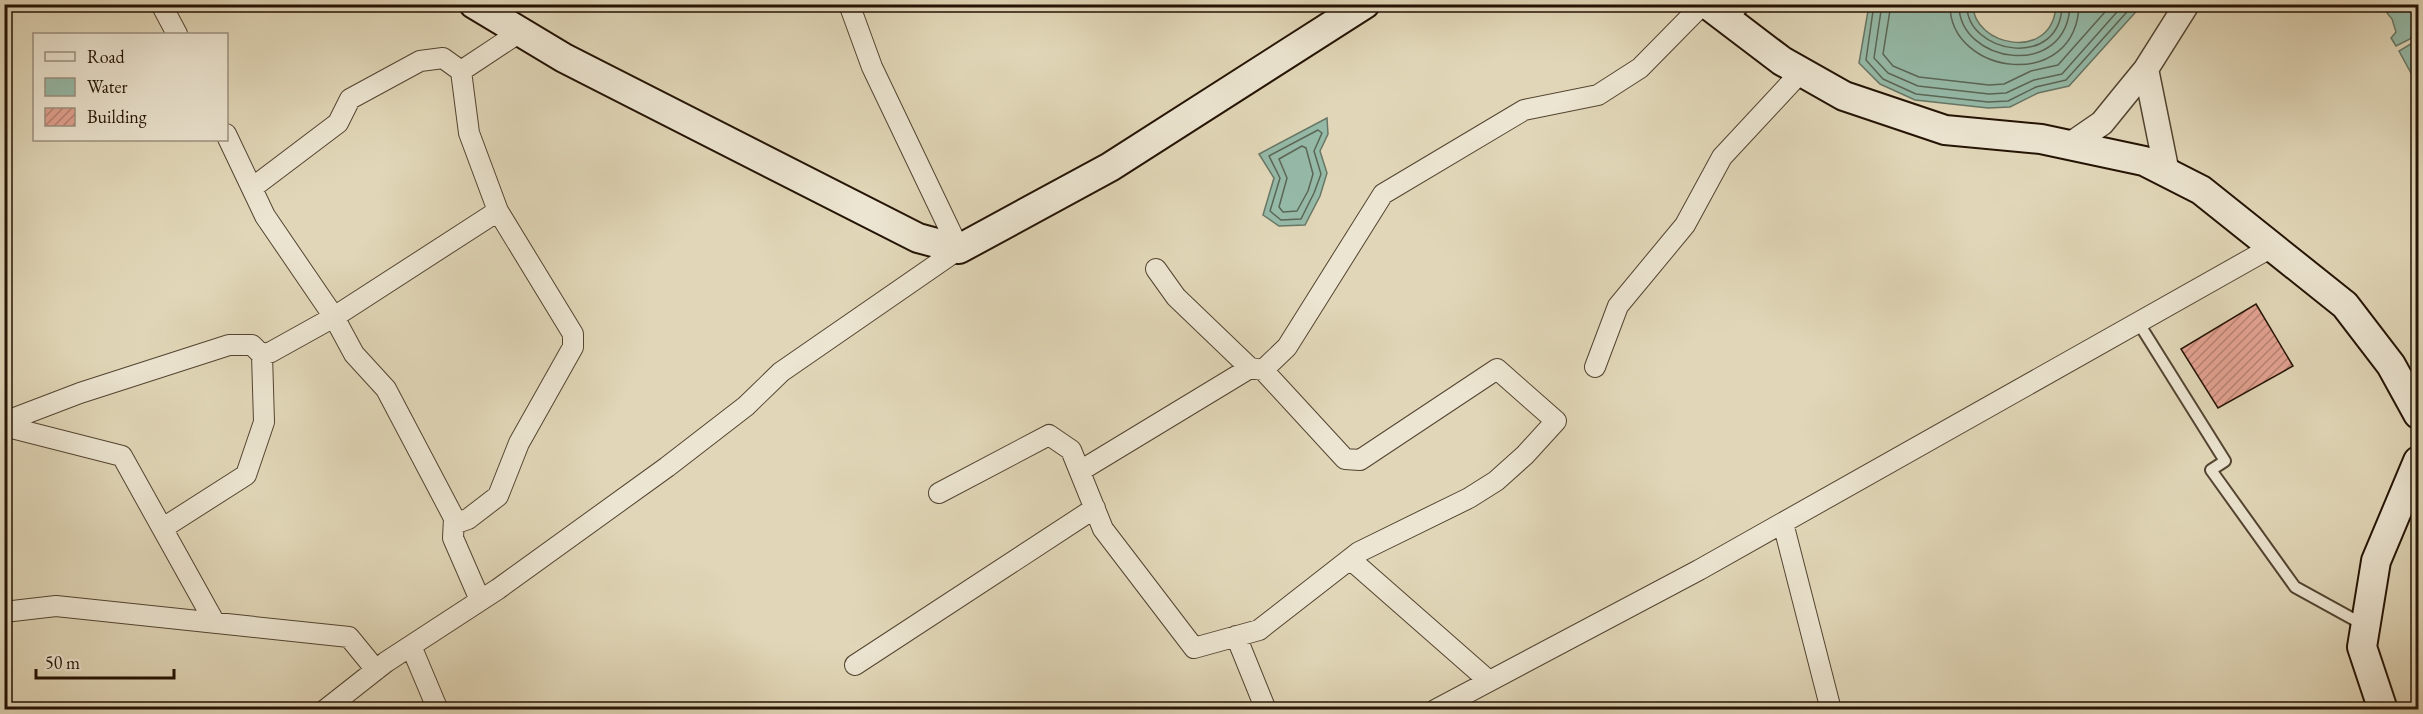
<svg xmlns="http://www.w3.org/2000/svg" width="2423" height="714" font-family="'EB Garamond',serif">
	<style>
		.water { fill: #95baa8; stroke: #687766; stroke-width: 1.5 }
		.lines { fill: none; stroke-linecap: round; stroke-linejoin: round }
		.shore { stroke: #5c6656; stroke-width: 1.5 }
		.building { fill: url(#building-hatch); stroke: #241304; stroke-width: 1.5 }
		.service-casing { stroke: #534431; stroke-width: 14 }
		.minor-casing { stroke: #534431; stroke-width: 22 }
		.tertiary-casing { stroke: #534431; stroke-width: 27 }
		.secondary-casing { stroke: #241304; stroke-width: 32 }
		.service { stroke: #ece5d1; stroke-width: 10 }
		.minor { stroke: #ece5d1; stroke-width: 20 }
		.tertiary { stroke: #ece5d1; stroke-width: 24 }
		.secondary { stroke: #ece5d1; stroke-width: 28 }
	</style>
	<defs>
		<pattern id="building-hatch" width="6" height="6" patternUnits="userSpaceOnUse" patternTransform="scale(1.5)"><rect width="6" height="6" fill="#e3a291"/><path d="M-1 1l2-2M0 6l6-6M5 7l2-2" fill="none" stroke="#b88374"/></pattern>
	</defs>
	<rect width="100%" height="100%" fill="#e1d7b8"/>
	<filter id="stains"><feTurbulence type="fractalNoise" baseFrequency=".00333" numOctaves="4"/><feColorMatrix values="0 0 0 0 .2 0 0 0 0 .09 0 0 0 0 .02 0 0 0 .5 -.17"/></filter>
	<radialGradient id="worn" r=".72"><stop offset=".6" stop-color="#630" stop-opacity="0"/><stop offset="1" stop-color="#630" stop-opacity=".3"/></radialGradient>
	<!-- water -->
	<path class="water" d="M1869,5H1973C1973,46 2053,63 2056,5H2142L2069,86L2038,93L2010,107L1988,108L1915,100L1880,84L1859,63Z
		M2404,5H2418V32H2415L2410,39L2396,46L2391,38L2396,32L2392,19L2387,13L2393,9L2402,10Z
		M2414,42L2418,43V86L2399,51Z
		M1327,118L1328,134L1320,151L1327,173L1320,196L1305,225L1279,226L1263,215L1274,178L1259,154Z"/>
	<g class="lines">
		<!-- shore -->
		<path class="shore" d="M1874,4L1866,60L1883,79L1916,94L1988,102L2008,101L2036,87L2066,80L2134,4
			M1882,4L1874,58L1888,73L1918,86L1989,94L2006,93L2034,80L2062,74L2124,4
			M1891,4L1883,54L1893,66L1919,77L1989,85L2004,84L2031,71L2058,65L2112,4
			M1950,4C1949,76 2077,93 2079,4
			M1959,4C1958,64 2068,81 2070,4
			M1967,4C1965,54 2062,71 2062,4
			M1318,130L1322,133L1314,151L1321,174L1314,193L1301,219L1281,220L1270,211L1280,178L1269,156Z
			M1302,146L1306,148L1313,174L1308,191L1297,211L1283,212L1279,207L1287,178L1279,159Z"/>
	</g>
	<!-- building -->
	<path class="building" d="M2256,304L2293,366L2218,408L2181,349Z"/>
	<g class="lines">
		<!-- service casing -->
		<g class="service-casing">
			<path id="service" d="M1732,21L1745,4
				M2138,322L2225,461L2211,470L2295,587L2364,625"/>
		</g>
		<!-- minor casing -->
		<g class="minor-casing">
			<path id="minor" d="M161,4L177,34
				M226,134L265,216L334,317L354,354L386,389L454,518L453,538L480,600
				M252,188L338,123L350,99L420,61L443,58L461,71
				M1156,269L1176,297L1250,368
				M1595,367L1618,306L1685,225L1722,157L1801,72
				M1263,370L1287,347L1383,194L1524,110L1598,95L1640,68L1703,4
				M4,422L80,393L229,345H252L262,355L271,352L334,317L498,211
				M4,426L122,456L215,623
				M939,493L1049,435L1071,450L1103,529L1194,648L1259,630L1359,552L1469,498L1496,481L1525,455L1556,421L1497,369L1360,460L1345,459L1263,370L1250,368L1080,471
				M1783,523L1831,710
				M454,524L468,519L498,496L519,443L573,347V334L498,211L469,133L461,71L520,32
				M163,528L246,475L264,422L262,355
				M1350,559L1489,681
				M4,612L56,606L349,637L376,670
				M1236,636L1266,710
				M411,646L438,710
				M855,665L1095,508
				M325,710L386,662L498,589L667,467L746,406L781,372L959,249L872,67L849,4
				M1435,710L1699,570L2272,247"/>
		</g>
		<!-- tertiary casing -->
		<g class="tertiary-casing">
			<path id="tertiary" d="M2146,69L2167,173
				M2070,145L2102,123L2128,91L2146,69L2187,4"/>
		</g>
		<!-- secondary casing -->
		<g class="secondary-casing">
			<path id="secondary" d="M474,4L564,58L918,238L959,249L1110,167L1365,4
				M1707,4L1782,61L1844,96L1945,130L2041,139L2144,161L2201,190L2345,305L2391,365L2418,414
				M2383,710L2362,647L2376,561L2418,461"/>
		</g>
		<!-- service -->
		<use href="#service" class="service"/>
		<!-- minor -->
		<use href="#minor" class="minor"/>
		<!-- tertiary -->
		<use href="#tertiary" class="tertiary"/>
		<!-- secondary -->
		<use href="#secondary" class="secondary"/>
	</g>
	<!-- margin -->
	<rect width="2423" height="714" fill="none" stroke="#e1d7b8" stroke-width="24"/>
	<rect x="6" y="6" width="2411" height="702" fill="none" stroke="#241304" stroke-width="3"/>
	<rect x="12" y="12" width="2399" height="690" fill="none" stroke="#241304" stroke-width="1.5"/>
	<!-- legend -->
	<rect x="33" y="33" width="195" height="108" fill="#ece5d1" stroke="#9c917f" stroke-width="1.5"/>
	<rect x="45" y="52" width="30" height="9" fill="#ece5d1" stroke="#9c917f" stroke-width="1.5"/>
	<text x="87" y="63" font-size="18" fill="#241304">Road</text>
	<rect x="45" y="78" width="30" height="18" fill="#95baa8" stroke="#9c917f" stroke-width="1.5"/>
	<text x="87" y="93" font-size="18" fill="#241304">Water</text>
	<rect x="45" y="108" width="30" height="18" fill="url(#building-hatch)" stroke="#9c917f" stroke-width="1.5"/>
	<text x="87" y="123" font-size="18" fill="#241304">Building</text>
	<!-- scale -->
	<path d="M36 669v9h138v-9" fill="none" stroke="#241304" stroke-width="3"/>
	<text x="45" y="669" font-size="18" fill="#241304" stroke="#ece5d1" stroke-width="4.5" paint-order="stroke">50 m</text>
	<rect width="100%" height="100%" filter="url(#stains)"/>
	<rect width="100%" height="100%" fill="url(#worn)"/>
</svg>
